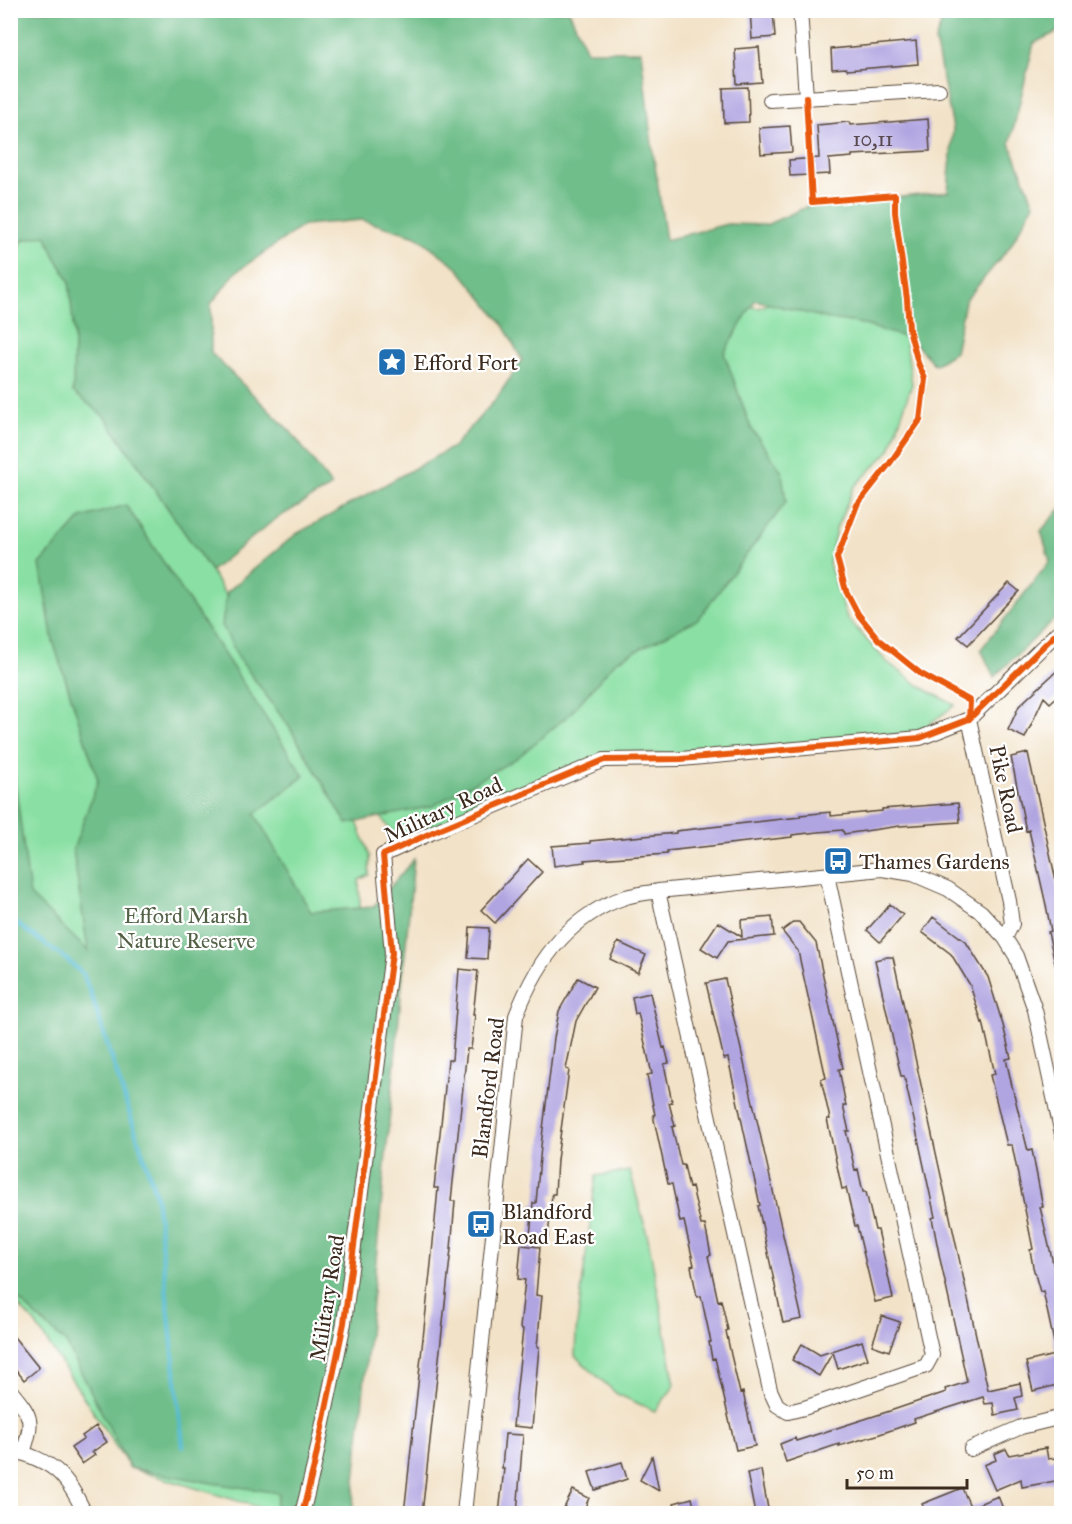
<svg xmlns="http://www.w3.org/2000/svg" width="1072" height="1524" font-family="'IM FELL Great Primer',serif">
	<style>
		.green { fill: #8ae0a4; stroke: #628561; stroke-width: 1.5 }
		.forest { fill: #6fbe8a; stroke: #557454; stroke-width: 1.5 }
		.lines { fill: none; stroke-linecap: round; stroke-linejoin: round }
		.stream { stroke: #54bbd1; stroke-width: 4.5 }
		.building { fill: #b0a4e1 }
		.minor-casing { stroke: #564637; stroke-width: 16 }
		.minor { stroke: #fff; stroke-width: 14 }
		.cycleway-casing { stroke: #fff; stroke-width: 10 }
		.cycleway { stroke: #e8590c; stroke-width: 6 }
		.labels { text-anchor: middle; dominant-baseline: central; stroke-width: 4.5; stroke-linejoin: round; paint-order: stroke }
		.number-label { font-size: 20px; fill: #58484f }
		.poi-label { font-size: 22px; fill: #3b2a1e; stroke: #fff; text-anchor: start }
		.street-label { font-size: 22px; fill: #3b2a1e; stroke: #fff }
		.park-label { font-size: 22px; fill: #536146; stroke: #fff }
	</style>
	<rect width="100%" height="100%" fill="#fff"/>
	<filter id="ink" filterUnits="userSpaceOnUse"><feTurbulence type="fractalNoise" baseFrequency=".0167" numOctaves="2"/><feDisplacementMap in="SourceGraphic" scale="12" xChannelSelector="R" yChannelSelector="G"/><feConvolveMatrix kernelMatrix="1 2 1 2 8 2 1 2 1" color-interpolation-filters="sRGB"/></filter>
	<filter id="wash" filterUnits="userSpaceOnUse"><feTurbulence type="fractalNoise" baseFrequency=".008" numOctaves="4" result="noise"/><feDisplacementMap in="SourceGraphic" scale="24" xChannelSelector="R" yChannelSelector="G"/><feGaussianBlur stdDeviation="1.35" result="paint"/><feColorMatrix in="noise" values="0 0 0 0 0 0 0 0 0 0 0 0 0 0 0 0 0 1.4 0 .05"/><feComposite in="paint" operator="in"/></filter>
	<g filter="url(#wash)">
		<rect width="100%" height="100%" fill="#f2e2c7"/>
		<!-- green -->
		<path class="green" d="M11,11H569L580,35L256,158L105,417L211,571L349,801L370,856L369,875L359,880L361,929L277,1513L130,1468L35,1323L11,1298Z
			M670,292L759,308L792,293L900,301L912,384L890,450L854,487L836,529L829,564L847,618L887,662L923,688L955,705L917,733L686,753L604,755L398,841L381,817Z
			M630,1171L648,1238L675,1385L655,1411L617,1394L575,1356L576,1333L596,1176Z"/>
		<!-- forest -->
		<path class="forest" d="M948,10L1061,11V30L1034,43L1010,143L1034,204L1009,248L965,301L955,352L935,365L911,339L858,323L829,319L755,300L724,353L751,428L782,472L786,502L698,619L616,661L570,714L517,758L433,806L347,824L290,728L238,657L222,625L227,592L296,534L453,447L496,399L522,360L502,323L456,266L416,236L362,220L304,225L236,272L211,304V353L291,432L332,486L274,520L211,571L105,417L73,392L74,335L69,280L54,255L46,235L23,240L11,265V11H569L587,51H641L652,145L666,240L727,224L766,225L806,207L948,192L953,128L935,41L945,13Z
			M126,505L304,776L255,814L311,912L373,907L414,859L352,1513H273L279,1493L212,1483L130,1468L66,1343L11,1293L10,744L30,895L88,951L73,850L98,780L53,641L40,564L81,518Z
			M1061,508V613L994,677L981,649L1050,561L1041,531Z"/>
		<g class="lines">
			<!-- stream -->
			<path class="stream" d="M10,919L66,959L83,974L93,1000L156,1195L183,1446"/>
		</g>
		<g id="blocks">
			<!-- building -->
			<path class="building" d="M750,10H773L775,37L752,39Z
				M916,41L918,64L847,70L846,68L832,69L831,49Z
				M759,47L762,82L737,84L735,49Z
				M748,87L749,122L724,123L723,88Z
				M928,119L930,151L852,155V157L829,159L830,174L790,176L789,160L819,158L817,125L849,122L850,125Z
				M790,126L792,152L761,154L759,128Z
				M1009,583L1019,591L968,645L958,637Z
				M1062,666V692L1050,703L1044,697L1025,738L1008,730L1019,706Z
				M1028,753L1062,908V967L1056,968L1048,932L1051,931L1046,905L1029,830L1026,831L1011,757Z
				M958,803L960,822L900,826L844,834L843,830L818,832L792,835V837L667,851V854L584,860L585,862L554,866L552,846L590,843V841L676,833V831L800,817V815L831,812V816L882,811V809Z
				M528,859L542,872L495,923L481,910Z
				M890,904L903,915L880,942L867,930Z
				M772,917L774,936L728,941L717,958L701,948L718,922L742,937L741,920Z
				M933,917L966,942L988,977L1003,1025L1011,1058L1006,1059L1012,1086L1028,1151L1032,1150L1043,1207H1040L1062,1302V1351L1056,1352L1043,1291L1040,1292L1033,1267L1030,1250L1033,1249L1012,1145H1007L990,1075L995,1074L983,1022L982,1023L970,985L951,954L922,932Z
				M794,922H799L816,943L843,1068L839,1069L846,1106H843L849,1131H846L855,1170L858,1169L863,1192H866L875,1230H878L893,1298L875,1302L857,1226H855L846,1188L842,1189L827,1119H830L821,1079L826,1078L798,951L782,931Z
				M470,927L489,928L487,959L468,958Z
				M618,942L646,955L638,973L610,959Z
				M887,957H893L988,1390L1020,1383L1022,1396L1015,1398L1018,1410L995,1415L993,1403L985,1404L983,1397L914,1419L915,1422L877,1435L839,1446V1444L786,1462L780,1444L795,1438L796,1441L893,1410L946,1392L945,1389L967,1382L940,1259L932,1218L935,1217L914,1120L904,1076H901L875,960Z
				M459,969L478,971L473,1015H475L471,1049H467L451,1201H455L451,1249L422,1514H404L431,1264L438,1188H434L448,1060H452Z
				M578,978L595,987L576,1021L566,1069L569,1070L557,1160L555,1194H552L548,1238L530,1237L533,1203H536L541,1146L554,1038L559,1011Z
				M725,979L802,1319L783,1323L758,1206L760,1205L728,1058L724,1059L706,983Z
				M650,993L663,1048L665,1047L669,1063L664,1064L672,1102L669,1103L675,1126L672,1127L681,1165H684L689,1188L692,1187L701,1225H705L711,1255L708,1256L713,1278L718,1301L721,1300L728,1330L726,1331L731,1355L740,1393L743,1392L755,1446L736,1450L715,1358L712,1359L709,1342H711L701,1296L697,1297L691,1266L694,1265L684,1221L680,1222L672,1184H668L653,1115H655L647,1075L652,1074L638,1013L635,1014L632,997Z
				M521,1245L540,1247L536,1295L542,1296L537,1347H539L532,1428L513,1426L523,1329L520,1328L525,1280L518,1279Z
				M882,1316L900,1322L889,1351L872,1345Z
				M10,1332L39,1368L24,1380L10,1362Z
				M862,1341L868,1359L838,1369L833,1352L819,1376L792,1360L802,1344L820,1355Z
				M1062,1353V1379L1056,1380L1057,1385L1033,1391L1026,1362Z
				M96,1426L107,1442L92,1452L95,1455L82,1464L71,1448L84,1439L82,1436Z
				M505,1434L523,1435L517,1514H499L504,1468H502Z
				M1046,1448L1048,1459L1056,1458L1061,1480L1022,1487L1021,1479L995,1490L984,1465L996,1460L994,1454L1006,1449L1009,1455Z
				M652,1456L659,1491L640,1480Z
				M622,1462L627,1479L595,1490L589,1472Z
				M761,1470L764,1487L769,1514H755L747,1473Z
				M962,1488L970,1506L950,1514H926L922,1504Z
				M573,1490L589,1498L582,1514H561Z
				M998,1496L1005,1514H957V1513Z
				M692,1498L696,1514H677L674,1503Z"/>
		</g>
	</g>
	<g filter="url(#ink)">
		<use href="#blocks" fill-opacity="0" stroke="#564637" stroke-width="1.5"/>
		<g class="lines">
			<!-- minor casing -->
			<g class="minor-casing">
				<path id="minor" d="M800,10L806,97
					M770,100L939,90
					M969,719L1009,901L1012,924L1005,938
					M658,891L770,1390L777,1405L788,1412L804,1408L926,1366L932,1355L827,875
					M10,1390C32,1417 34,1419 23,1453
					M10,1449C53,1462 66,1472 85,1514
					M971,1449L1021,1427L1062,1417
					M302,1514L314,1466L344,1323L392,953L383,855L433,832L604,760L681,759L920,738L969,719L1062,628
					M464,1514L516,1016C536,962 570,915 626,897C636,894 648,893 658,891L882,869L913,874L948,889L981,912L1005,938L1016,956L1035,1010L1062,1134"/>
			</g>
			<!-- minor -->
			<use href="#minor" class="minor"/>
			<!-- cycleway casing -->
			<g class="cycleway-casing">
				<path id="cycleway" d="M806,97L812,202L895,195V212L907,299L909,329L918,363L925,379L920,420L890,463L857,505L837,558L846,591L858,614L879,640L921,674L970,701L969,719
					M302,1514L314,1466L344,1323L392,953L383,855L433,832L604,760L681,759L920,738L969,719L1062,628"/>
			</g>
			<!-- cycleway -->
			<use href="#cycleway" class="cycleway"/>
		</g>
	</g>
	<!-- icons -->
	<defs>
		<g id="sight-square" transform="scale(1.5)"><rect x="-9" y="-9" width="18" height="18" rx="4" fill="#1f6fb2" stroke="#fff"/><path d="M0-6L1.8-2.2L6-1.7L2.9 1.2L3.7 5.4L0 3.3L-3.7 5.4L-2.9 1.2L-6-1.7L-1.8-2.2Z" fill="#fff"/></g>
		<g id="bus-square" transform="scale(1.5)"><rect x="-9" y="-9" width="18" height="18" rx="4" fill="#1f6fb2" stroke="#fff"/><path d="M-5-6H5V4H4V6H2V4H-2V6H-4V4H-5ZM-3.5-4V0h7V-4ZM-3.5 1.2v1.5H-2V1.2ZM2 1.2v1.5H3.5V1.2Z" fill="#fff"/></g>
	</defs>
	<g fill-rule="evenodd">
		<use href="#sight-square" x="392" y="362"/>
		<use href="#bus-square" x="838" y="861"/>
		<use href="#bus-square" x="481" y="1224"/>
	</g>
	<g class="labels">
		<!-- number labels -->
		<g class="number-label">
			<text x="873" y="139">10,11</text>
		</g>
		<!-- poi labels -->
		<g class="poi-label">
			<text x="413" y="362">Efford Fort</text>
			<text x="859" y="861">Thames Gardens</text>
			<text x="502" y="1211">Blandford<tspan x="502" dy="25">Road East</tspan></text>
		</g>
		<!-- street labels -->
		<g class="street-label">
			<text transform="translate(1006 789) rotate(78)">Pike Road</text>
			<text transform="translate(443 810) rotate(-25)">Military Road</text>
			<text transform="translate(488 1088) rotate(-83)">Blandford Road</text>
			<text transform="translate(327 1298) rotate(-81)">Military Road</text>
		</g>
		<!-- park labels -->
		<g class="park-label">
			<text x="186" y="915">Efford Marsh<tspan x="186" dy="25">Nature Reserve</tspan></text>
		</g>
	</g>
	<!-- margin -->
	<rect width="1072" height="1524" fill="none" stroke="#fff" stroke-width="36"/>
	<!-- scale -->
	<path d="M847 1479v9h120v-9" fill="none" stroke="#3b2a1e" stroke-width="3"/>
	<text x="856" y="1479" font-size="18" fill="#3b2a1e" stroke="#ffffff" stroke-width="4.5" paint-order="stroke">50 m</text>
</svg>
